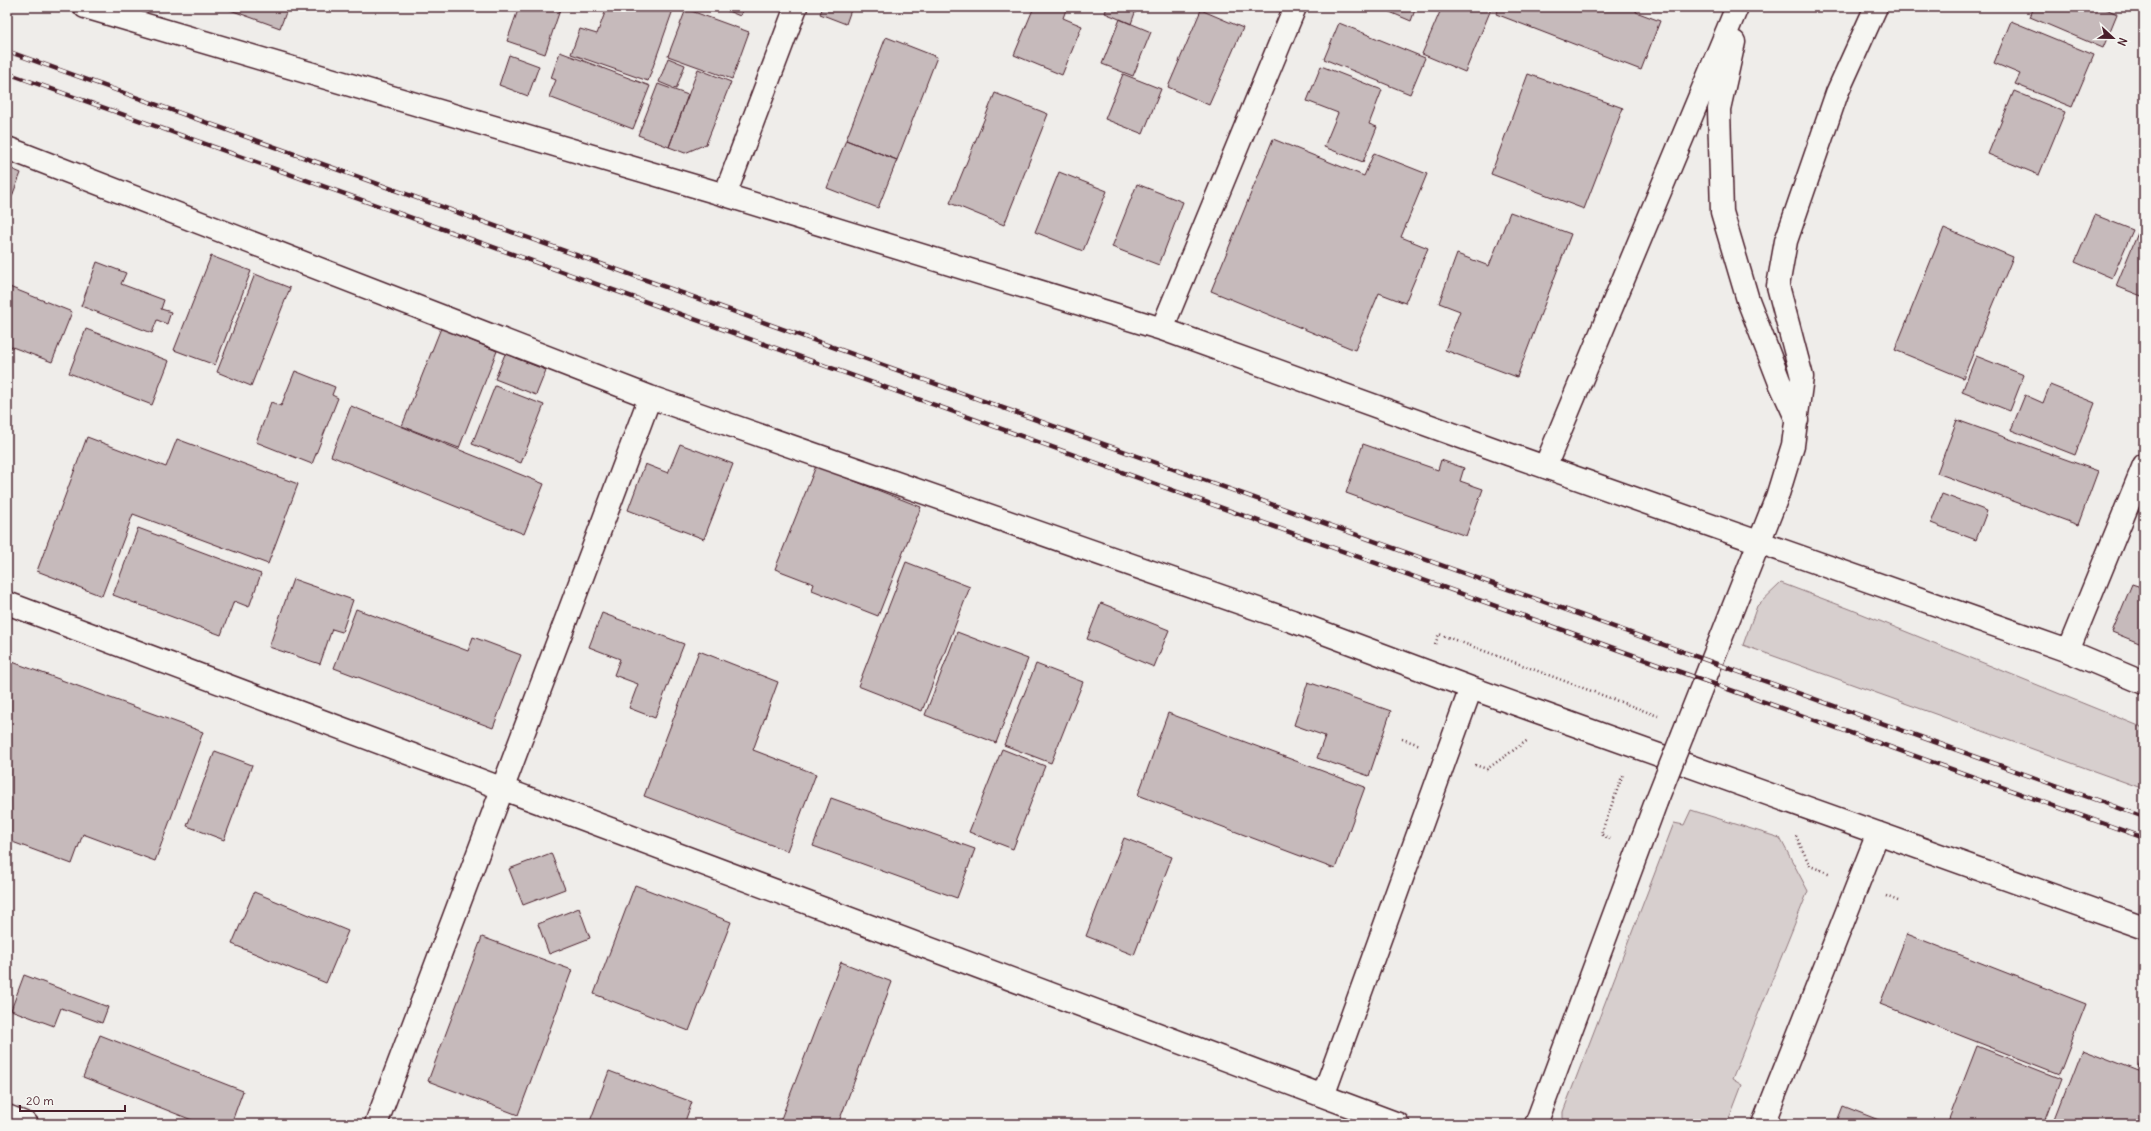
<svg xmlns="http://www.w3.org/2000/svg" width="2151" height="1131" font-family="Delius,sans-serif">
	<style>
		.green { fill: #d7cfce; stroke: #90777c }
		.building { fill: #c6babb; stroke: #4a1f2b }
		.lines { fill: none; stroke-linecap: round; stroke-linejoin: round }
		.minor-casing { stroke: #4a1f2b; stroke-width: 25 }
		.highway-casing { stroke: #4a1f2b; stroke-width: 25 }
		.path { stroke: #4a1f2b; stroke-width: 2.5; stroke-dasharray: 1 3; stroke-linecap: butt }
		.minor { stroke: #f6f6f2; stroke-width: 22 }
		.highway { stroke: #f6f6f2; stroke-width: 22 }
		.rail-casing { stroke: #4a1f2b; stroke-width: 4.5 }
		.rail { stroke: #f6f6f2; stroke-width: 3; stroke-dasharray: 9; stroke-linecap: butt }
		.minor-bridge-casing { stroke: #4a1f2b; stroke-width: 25; stroke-linecap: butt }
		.minor-bridge { stroke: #f6f6f2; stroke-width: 22 }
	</style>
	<rect width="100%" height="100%" fill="#efedea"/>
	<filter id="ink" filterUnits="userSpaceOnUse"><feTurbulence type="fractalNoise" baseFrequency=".025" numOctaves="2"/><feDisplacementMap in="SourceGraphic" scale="8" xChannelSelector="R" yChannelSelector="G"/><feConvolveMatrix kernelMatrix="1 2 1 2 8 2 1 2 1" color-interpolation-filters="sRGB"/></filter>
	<g filter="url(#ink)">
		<!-- green -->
		<path class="green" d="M1781,583L1850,609L2144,728V789L1743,645L1757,606Z
			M1691,810L1780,838L1808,891L1732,1079L1742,1085L1727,1124H1563V1112L1674,823L1684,825Z"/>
		<!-- building -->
		<path class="building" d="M222,7H288L280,28Z
			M519,7H561L545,54L507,41Z
			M607,7H674L648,81L571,54L580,29L597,34Z
			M718,7H744L740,16Z
			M823,7H852L846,24L820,14Z
			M1034,7H1067L1063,18L1082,26L1062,75L1014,55Z
			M1107,7H1137L1131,24L1105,13Z
			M1378,7H1416L1411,21Z
			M1442,7H1492L1465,72L1422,54Z
			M1499,7H1637L1636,12L1660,21L1641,70L1496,14Z
			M2034,7H2102L2117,14L2103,48L2030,17Z
			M686,9L749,32L732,79L668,56Z
			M1201,10L1243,28L1209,105L1168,87Z
			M1120,19L1151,32L1133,76L1102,64Z
			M2011,21L2094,55L2072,107L2015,84L2020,74L1994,63Z
			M1339,23L1425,58L1410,94L1324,59Z
			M886,37L937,57L897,160L846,140Z
			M560,52L650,86L633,129L549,97L556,80L551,78Z
			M509,55L539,66L528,96L499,85Z
			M668,58L685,65L676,89L659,82Z
			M1321,66L1382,90L1369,124L1377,127L1363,162L1324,147L1338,113L1307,101Z
			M698,69L731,82L706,144L685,153L669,147Z
			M1123,74L1161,89L1143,134L1105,119Z
			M1528,74L1623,108L1584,209L1491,174Z
			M658,84L688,95L669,147L638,135Z
			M2014,91L2065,112L2039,175L1988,154Z
			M995,93L1048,114L1004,225L950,203Z
			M1273,139L1364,176L1374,153L1427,174L1401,237L1428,248L1405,303L1379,293L1355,350L1211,291Z
			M846,140L897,160L878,208L827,188Z
			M7,167L21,173L7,209Z
			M1059,172L1107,191L1083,251L1035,232Z
			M1137,184L1183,202L1159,265L1112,247Z
			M1510,212L1571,234L1517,377L1445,350L1460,311L1439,303L1457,254L1489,266Z
			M2095,215L2133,230L2112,278L2075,262Z
			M1944,228L2013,257L1963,378L1895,350Z
			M2138,233L2144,236V297L2116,286Z
			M211,256L251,271L215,365L174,350Z
			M97,262L126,273L121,284L164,300L161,309L171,312L167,324L157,320L152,333L81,306Z
			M255,274L290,288L251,386L217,372Z
			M7,286L72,312L52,362L7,345Z
			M441,328L497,351L459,448L402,426Z
			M86,329L169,361L152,405L69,373Z
			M505,354L546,370L536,395L495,379Z
			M1976,356L2024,375L2010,411L1962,392Z
			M295,371L335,387L332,395L338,398L312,464L256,442L271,402L281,406Z
			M2050,385L2095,403L2075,455L2011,430L2025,395L2043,403Z
			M495,386L544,405L521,463L472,444Z
			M351,406L544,484L524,534L331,456Z
			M1957,420L2098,471L2078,525L1937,473Z
			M87,437L166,467L177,439L298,484L268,564L133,514L102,596L37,571Z
			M680,444L733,464L704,539L628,510L645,464L668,473Z
			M1363,444L1438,470L1441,460L1464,468L1460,481L1483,489L1466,536L1346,493Z
			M816,466L921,507L878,616L812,590L814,584L775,569Z
			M1942,494L1987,511L1976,540L1931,523Z
			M138,528L261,574L249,607L234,601L221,635L113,595Z
			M906,562L970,587L922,711L858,686Z
			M293,579L353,600L342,632L332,629L320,664L269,647Z
			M2132,584L2144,588V645L2112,632Z
			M1101,603L1169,630L1154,667L1087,639Z
			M356,609L468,651L473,637L521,655L493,728L334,668Z
			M602,613L684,644L655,718L629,708L638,684L614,675L620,659L589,647Z
			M957,632L1028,659L996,743L925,715Z
			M699,651L778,682L753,750L816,774L787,851L644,796Z
			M7,660L203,732L155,861L83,834L72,864L7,840Z
			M1036,664L1083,682L1051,763L1004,745Z
			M1308,682L1391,711L1369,776L1317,758L1325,736L1294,725Z
			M1168,713L1365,787L1335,869L1138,795Z
			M1002,749L1045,766L1013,849L969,832Z
			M215,751L252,765L224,840L187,826Z
			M831,798L975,849L957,898L813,846Z
			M1124,838L1172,857L1134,955L1086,936Z
			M551,853L565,889L523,905L509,869Z
			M635,885L731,922L689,1031L594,994Z
			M254,892L348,931L326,983L232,944Z
			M579,908L590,938L549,954L538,924Z
			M1907,934L2086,1004L2059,1074L1880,1004Z
			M482,937L572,970L518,1115L428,1081Z
			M841,962L892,982L838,1124H779Z
			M24,975L108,1007L102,1023L61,1008L54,1026L11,1010Z
			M100,1035L243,1091L231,1124H202L83,1077Z
			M1977,1046L2061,1079L2044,1124H1947Z
			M2082,1049L2144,1073V1124H2053Z
			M2144,1054V1069L2139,1067Z
			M609,1071L692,1102L684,1124H589Z
			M1843,1106L1889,1124H1836Z"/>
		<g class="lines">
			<!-- minor casing -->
			<g class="minor-casing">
				<path id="minor" d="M85,7L725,195L1162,329L1508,454L2068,651L2144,683
					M1734,42L1719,109L1722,212L1748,300L1780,383L1797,420
					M7,148L650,397L1292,621L1471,688L2144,928
					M725,195L796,7
					M1162,329L1295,7
					M1545,467L1737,7
					M7,603L1398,1124
					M2068,651L2144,465
					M1683,734L1777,497L1793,445L1802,377L1778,286L1786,241L1837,93L1876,7
					M1323,1096L1471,688
					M376,1124L650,397
					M1536,1124L1656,802
					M1763,1124L1878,833"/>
			</g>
			<!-- highway casing -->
			<g class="highway-casing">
				<path id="highway" d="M7,1116L27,1124"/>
			</g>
			<!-- path -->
			<path class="path" d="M1435,644L1439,634L1658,716
				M1402,739L1420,745
				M1475,765L1487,769L1528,740
				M1796,836L1810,866L1831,874
				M1610,839L1601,834L1623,774
				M1886,896L1898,901
				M100,1124L101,1120"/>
			<!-- minor -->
			<use href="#minor" class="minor"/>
			<!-- highway -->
			<use href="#highway" class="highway"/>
			<!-- rail casing -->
			<g class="rail-casing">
				<path id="rail" d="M7,51L2144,817
					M7,73L2144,838"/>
			</g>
			<!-- rail -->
			<use href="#rail" class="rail"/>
			<!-- minor-bridge casing -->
			<g class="minor-bridge-casing">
				<path id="minor-bridge" d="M1656,802L1683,734"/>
			</g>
			<!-- minor-bridge -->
			<use href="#minor-bridge" class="minor-bridge"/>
		</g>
	</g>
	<!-- margin -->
	<rect width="2151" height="1131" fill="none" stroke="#f6f6f2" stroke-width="24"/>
	<rect x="12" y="12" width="2127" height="1107" fill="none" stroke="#4a1f2b" stroke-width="1.5" filter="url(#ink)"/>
	<!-- north arrow -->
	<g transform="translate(2113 38) rotate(112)" stroke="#f6f6f2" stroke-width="3" paint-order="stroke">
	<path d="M0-3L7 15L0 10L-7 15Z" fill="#4a1f2b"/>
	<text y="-6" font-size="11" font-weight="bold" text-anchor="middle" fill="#4a1f2b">N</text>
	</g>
	<!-- scale -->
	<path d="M20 1105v6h105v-6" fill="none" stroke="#4a1f2b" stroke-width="2"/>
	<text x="26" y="1105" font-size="12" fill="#4a1f2b" stroke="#f6f6f2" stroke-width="3" paint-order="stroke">20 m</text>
</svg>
